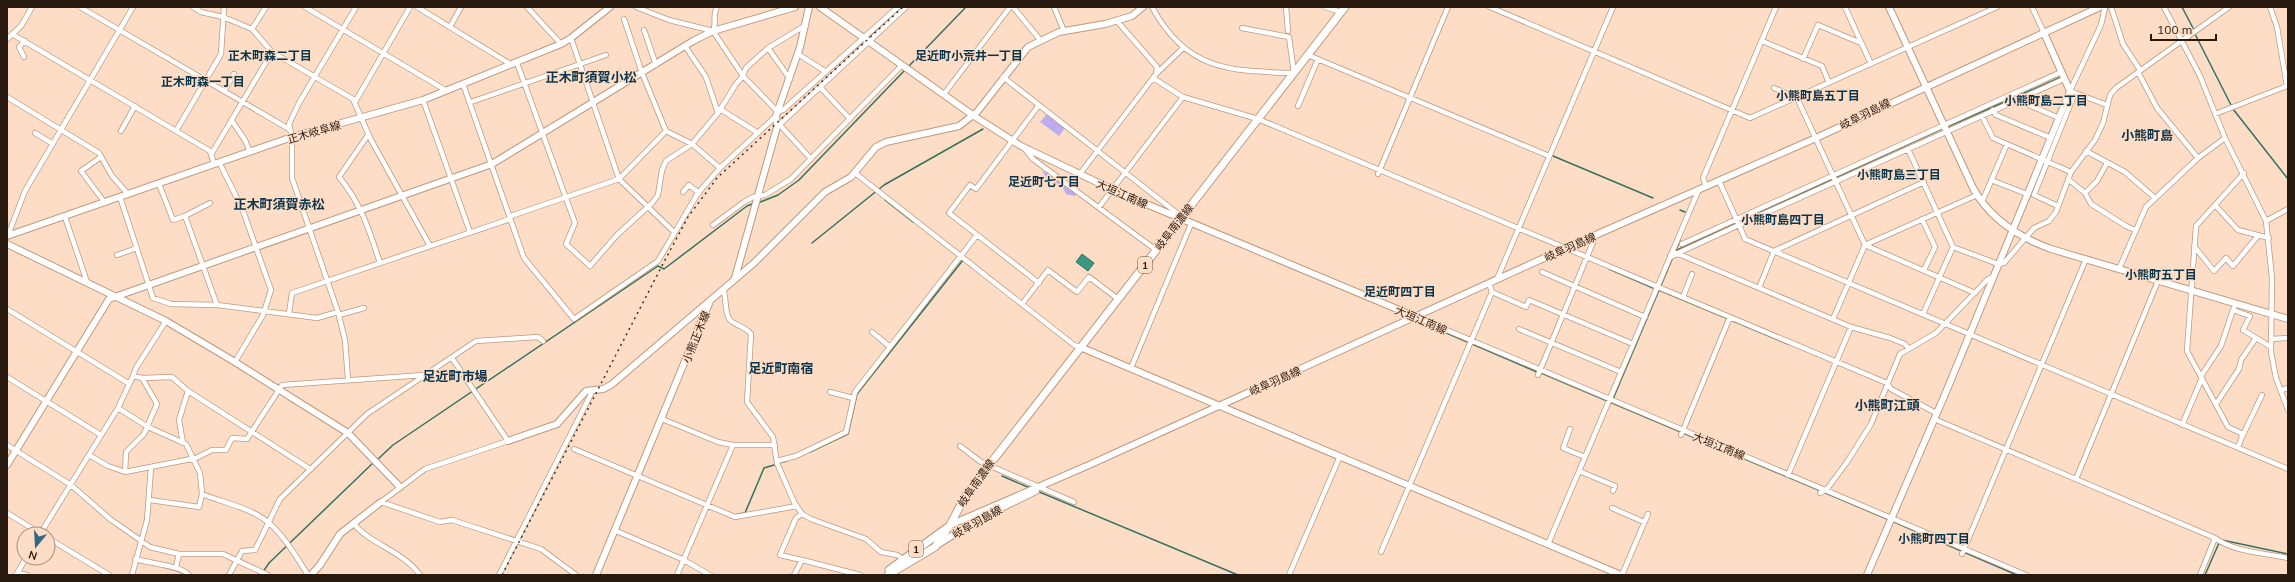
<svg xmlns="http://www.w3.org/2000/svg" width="2295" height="582" font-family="Mulish,'Noto Sans JP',sans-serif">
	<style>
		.green { fill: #beacf2 }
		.water { fill: #3a9884; stroke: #357261 }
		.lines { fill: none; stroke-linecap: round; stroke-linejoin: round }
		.stream { stroke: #357261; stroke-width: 1.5 }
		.street-casing { stroke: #be987d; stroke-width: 6 }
		.secondary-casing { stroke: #be987d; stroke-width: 8 }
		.primary-casing { stroke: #be987d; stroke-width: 9 }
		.street { stroke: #fff; stroke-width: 4.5 }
		.secondary { stroke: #fff; stroke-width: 6 }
		.primary { stroke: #fff; stroke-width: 7 }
		.rail { stroke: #403024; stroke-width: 1.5; stroke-dasharray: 2 4; stroke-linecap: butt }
		.labels { text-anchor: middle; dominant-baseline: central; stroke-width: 3; stroke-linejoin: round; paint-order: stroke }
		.shield { fill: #feddc6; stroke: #685446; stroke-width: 1 }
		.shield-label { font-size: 10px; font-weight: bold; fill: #281a0f }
		.street-label { font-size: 11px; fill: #281a0f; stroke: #feddc6 }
		.neighbourhood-label { font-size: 12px; font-weight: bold; fill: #0a354b; stroke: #feddc6 }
		.quarter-label { font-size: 13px; font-weight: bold; fill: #0a354b; stroke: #feddc6 }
	</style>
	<rect width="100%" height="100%" fill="#feddc6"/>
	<!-- green -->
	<path class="green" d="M1047,114L1065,128L1059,136L1040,122Z
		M1042,171C1052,175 1069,187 1076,194L1075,196L1066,194C1063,186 1056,182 1048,180Z"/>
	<!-- water -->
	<path class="water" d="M1082,254L1094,263L1088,271L1076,262Z"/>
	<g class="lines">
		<!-- stream -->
		<path class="stream" d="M2182,7L2194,30
			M2195,34L2231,105
			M908,67L966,7
			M2233,109L2288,179
			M1947,127L2061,77
			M1553,156L1653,198
			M2035,183L2059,128
			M885,200L913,222
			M758,203L778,195L799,180L905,70
			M1680,210L1685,212
			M812,243L884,185L983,129
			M1676,250L1680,240
			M1675,251L1944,128
			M1609,269L1653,288
			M1659,290L1788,344
			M1423,323L1537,372
			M1541,373L1887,519
			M1613,399L1673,257
			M810,452L848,434L857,394L963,260
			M377,460L393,445L658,266L664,269L747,206L754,203
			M779,463L787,461
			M1002,476L1030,488
			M1037,491L1238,575
			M738,514L745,513L764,468L774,465
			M1894,522L2017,575
			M2222,540L2288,554
			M261,575L269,563L374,462
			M2205,575L2219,543"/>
		<!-- street casing -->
		<g class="street-casing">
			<path id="street" d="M80,7L289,129
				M193,7L201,12L223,17L252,29L272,52L353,99L370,138L430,246
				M305,7L447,91
				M417,7L512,65
				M527,7L561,44
				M636,7L669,20L713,31L743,76L778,112
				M1013,7L1041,41
				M1054,7L1064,31
				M1152,7C1187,71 1229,71 1294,73L1289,37L1242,28
				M1286,7L1288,31
				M1325,7L1341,12
				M1490,7L1750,118L1997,7
				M1845,7L1871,64
				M2032,7L2044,33
				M2105,7L2101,25L2070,91L2107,105
				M2111,7L2123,44L2140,70
				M2164,7L2200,76L2225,138L2266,221L2272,278L2271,352L2276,378L2288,410
				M624,19L642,73L666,131L692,144L720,168
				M1117,21L1157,67L1156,74
				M450,27L461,7
				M252,29L266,7
				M644,30L656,65
				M713,31C717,24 712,15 717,7
				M12,34L210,151L214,164
				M571,38L619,179L674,232
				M7,39L21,26L32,7
				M1762,41L1822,66L1829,83
				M685,46L706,77L718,113
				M768,48L790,79
				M798,54L826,72
				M1308,55L1549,156
				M24,57L19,47L25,41
				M1803,59L1818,25L1861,43
				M517,63L575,223L566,244L590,266L617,235L652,203L658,195L662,170L666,161L692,144L718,113L736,84L743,76L746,68L768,48L806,25
				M2138,72L2157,108L2198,158
				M1003,77L1177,213L1178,218
				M1153,78L1183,97L1258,119L1887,383L1891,389L1936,413
				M2064,79L1739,225L1745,239L2288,469
				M463,84L524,258L574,319L658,261L698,193L720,168L776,116
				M820,87L850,119
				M1774,88L1797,98L1865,245L1975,293
				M224,91L234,74
				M944,94L1010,7
				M7,97L99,153L112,176L128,194
				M2019,98L2022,102L2059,118
				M423,100L470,232
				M355,102L410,7
				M471,102L606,55
				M1298,106L1318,59
				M720,109L758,133
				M1993,110L1996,115L2051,138
				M778,112L783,110L898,7
				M2215,114L2287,86L2277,27L2270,7
				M1982,116L1993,138L2071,172
				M232,121L245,140L250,152
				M779,124L811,159
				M777,127L906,7
				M121,131L135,106
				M176,131L221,54L224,7
				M35,133L53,144
				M368,135L339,177C361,203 370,232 380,263
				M1024,148L1033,159L1156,250
				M1908,149L1953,247L1998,264L2004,263L2034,228L2049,221L2056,212L2071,172L2095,140L2103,123L2110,95L2116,88L2229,7
				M2086,151L2125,172L2155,198
				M212,153L272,52
				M101,157L81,171L105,203
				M219,162L242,208L271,290L263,315L235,362
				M855,173L1074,345L1080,347
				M1378,174L1448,7
				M1079,175L1156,74L1183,48
				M2068,179L2085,193L2091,204L2126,226L2135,230
				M1991,180L2027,194
				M159,184L173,220L185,216L217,305
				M1706,186L1703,178L1776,7
				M683,192L689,185L699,193
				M2085,193L2097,181L2107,163
				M120,197L153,298L171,304L217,305L317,318L338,312
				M1982,202L2007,144
				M2215,205L2238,230L2269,238
				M2058,206L2034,195L2075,93
				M1099,207L1183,97
				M185,216L210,203
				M511,216L619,179L666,131
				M65,217L87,282
				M1922,219L1935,247L1924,270
				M2266,221L2288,209
				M713,225L744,202L753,197L765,195L791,179L902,65
				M11,235L10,230L25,191L133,7
				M1682,244L2061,72
				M2194,246L2214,271L2226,258L2233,266L2257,237
				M1675,254L1681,255L1851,327L1890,338L1905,344L1908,348
				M1676,254L1739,225L1719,181
				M117,255L137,248
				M2119,269L2146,207L2198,158L2225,138
				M1542,272L1645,317
				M1497,279L1613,7
				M1039,283L949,213L970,185L976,189L1039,105
				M1759,288L1774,251L1924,182
				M723,289C727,298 724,313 730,320C736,326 746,327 751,334L747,402L773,437L777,463L794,502L802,514L811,519L866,539L881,552L897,555L903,559
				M1492,292L1526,307L1529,300L1633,344
				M1683,297L1692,274
				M1022,304L1048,270L1077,292L1089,277L1118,299
				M2234,308L2233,310L2250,316L2243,330L2271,347
				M7,309L128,383
				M289,314L292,293L510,219
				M1923,314L1953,247
				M339,315L364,308
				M1416,317L2026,575
				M1833,319L1865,245L1977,195
				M1519,329L1621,372
				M872,332L890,347
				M2271,339L2288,338
				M452,358L508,441L425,469L381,502L440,522L452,520L541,549L576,575
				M1131,368L1191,224
				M1538,375L1596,235
				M133,376L136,368L166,321
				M2201,376L2221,346L2233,310
				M7,377L101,435
				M348,379L345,340L338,312L292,178V137L289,124L299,103L356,7
				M2281,390L2288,388
				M830,392L853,398
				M2216,404L2239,369L2241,360L2256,338
				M118,408L148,427L186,444L200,473L202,494
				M662,419L718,442L733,445H775
				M1934,419L2215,538
				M2182,425L2202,378
				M1570,429L1563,448L1585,457
				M1681,435L1730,317
				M2242,437L2262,395
				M183,443L179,420L188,391
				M7,445L71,485L110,519L150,547L179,554H223L268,575
				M960,446L981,462L1074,502
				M2238,447L2242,437L2241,433L2228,427L2187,351L2196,226L2244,173
				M574,449L735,517L797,506
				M89,455L108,466L125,472L191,459
				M192,460L212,450H226L232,438L247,439L282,385L424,375
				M777,461L796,456L846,432L855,392L977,235
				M1579,471L1615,486L1613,491
				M125,472L126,452L144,434L157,404L142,378
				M1788,475L1851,327
				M2076,479L2158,281
				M1820,493L1827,489L1847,462L1871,424L1900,354L1936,333L1988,279L1993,277
				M150,500L199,507L202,494C224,503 252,508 269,523C285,537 297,558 308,575
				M1612,508L1644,522
				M7,513L41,534
				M353,523C371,545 403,551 420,575
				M614,530L682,559L710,575
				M40,534L118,408L133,376L142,378L172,377L188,391L310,469
				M48,538L109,575
				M1548,544L1699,189
				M1381,552L1492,292L1489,283
				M1962,554L2086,259
				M135,559C149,563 182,566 189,575
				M802,560L860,575
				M176,567L179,554
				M18,573L27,575
				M16,575L26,558
				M132,575L147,520L151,468
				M229,575L242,551L255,550L280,499L367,414L476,341L538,337L543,341
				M499,575L591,394V390
				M677,575L733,445
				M794,575L802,560L780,555L796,518L802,514
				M1289,575L1340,456
				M1622,575L1648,514
				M2200,575L2215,538C2234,552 2265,553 2288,558"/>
		</g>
		<!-- secondary casing -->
		<g class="secondary-casing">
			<path id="secondary" d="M820,7L974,116L1021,146L1120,193L1416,317
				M1889,7L1973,188C1990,219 2018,237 2051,249L2288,319
				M7,236L292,137L423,100L561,44L571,38L610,7
				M7,244L166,321L235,362L348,433L400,487
				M1671,256L1675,254
				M735,278L777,127L776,116L800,47L809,7
				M1080,347L1621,575
				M508,441L557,424L586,391L603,389L611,385L754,263L825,192L851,177L876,147L886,142L959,126L977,112L1028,47L1059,32L1105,24L1132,16L1143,7
				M7,465L109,299L492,164L693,41L713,31L795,7
				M950,525L1089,465L1566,248L1816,138L2100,7
				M937,545L975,521L1036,491
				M311,575L320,565L340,534L381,502
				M596,575L710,301
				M1867,575L1946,392L2070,91L2044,33"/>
		</g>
		<!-- primary casing -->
		<g class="primary-casing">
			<path id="primary" d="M889,570L948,527
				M888,575L935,547L950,525L966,495L1345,7"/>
		</g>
		<!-- street -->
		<use href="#street" class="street"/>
		<!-- secondary -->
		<use href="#secondary" class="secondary"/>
		<!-- primary -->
		<use href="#primary" class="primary"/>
		<!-- rail -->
		<path class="rail" d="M502,575L665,260L688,217L717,178L903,7"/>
	</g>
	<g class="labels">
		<!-- shield labels -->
		<g class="shield">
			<rect x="1138" y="257" width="14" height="16" rx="3"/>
			<rect x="909" y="541" width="14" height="16" rx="3"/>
		</g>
		<g class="shield-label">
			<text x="1145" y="265">1</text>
			<text x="916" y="549">1</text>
		</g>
		<!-- street labels -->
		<g class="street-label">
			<text transform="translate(1865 114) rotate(-26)">岐阜羽島線</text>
			<text transform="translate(314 132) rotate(-16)">正木岐阜線</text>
			<text transform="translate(1122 194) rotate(24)">大垣江南線</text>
			<text transform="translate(1174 227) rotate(-52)">岐阜南濃線</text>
			<text transform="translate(1570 247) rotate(-24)">岐阜羽島線</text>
			<text transform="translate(1421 320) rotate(23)">大垣江南線</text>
			<text transform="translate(696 337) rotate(-68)">小熊正木線</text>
			<text transform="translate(1275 381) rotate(-24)">岐阜羽島線</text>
			<text transform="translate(1719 446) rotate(22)">大垣江南線</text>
			<text transform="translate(976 483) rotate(-55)">岐阜南濃線</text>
			<text transform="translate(977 522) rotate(-29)">岐阜羽島線</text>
		</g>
		<!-- neighbourhood labels -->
		<g class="neighbourhood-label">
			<text x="270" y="55">正木町森二丁目</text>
			<text x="969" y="55">足近町小荒井一丁目</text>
			<text x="203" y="81">正木町森一丁目</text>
			<text x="1818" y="95">小熊町島五丁目</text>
			<text x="2046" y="100">小熊町島二丁目</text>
			<text x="1899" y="174">小熊町島三丁目</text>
			<text x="1044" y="181">足近町七丁目</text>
			<text x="1783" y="219">小熊町島四丁目</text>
			<text x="2161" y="274">小熊町五丁目</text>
			<text x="1400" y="291">足近町四丁目</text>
			<text x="1934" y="538">小熊町四丁目</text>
		</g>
		<!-- quarter labels -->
		<g class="quarter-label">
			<text x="591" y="77">正木町須賀小松</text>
			<text x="2147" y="135">小熊町島</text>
			<text x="279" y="204">正木町須賀赤松</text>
			<text x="781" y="368">足近町南宿</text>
			<text x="455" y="376">足近町市場</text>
			<text x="1887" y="405">小熊町江頭</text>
		</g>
	</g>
	<!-- border -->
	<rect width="2295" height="582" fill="none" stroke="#281a0f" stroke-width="16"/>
	<!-- north arrow -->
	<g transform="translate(36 546) rotate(198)"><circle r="19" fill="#feddc6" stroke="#a88f7d"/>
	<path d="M0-3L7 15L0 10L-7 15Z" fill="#356885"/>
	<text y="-6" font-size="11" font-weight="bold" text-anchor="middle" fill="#281a0f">N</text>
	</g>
	<!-- scale -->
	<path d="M2151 34v6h65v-6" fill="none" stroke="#281a0f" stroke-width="2"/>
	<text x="2157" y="34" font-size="12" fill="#281a0f" stroke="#feddc6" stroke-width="3" paint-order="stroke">100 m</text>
</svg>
